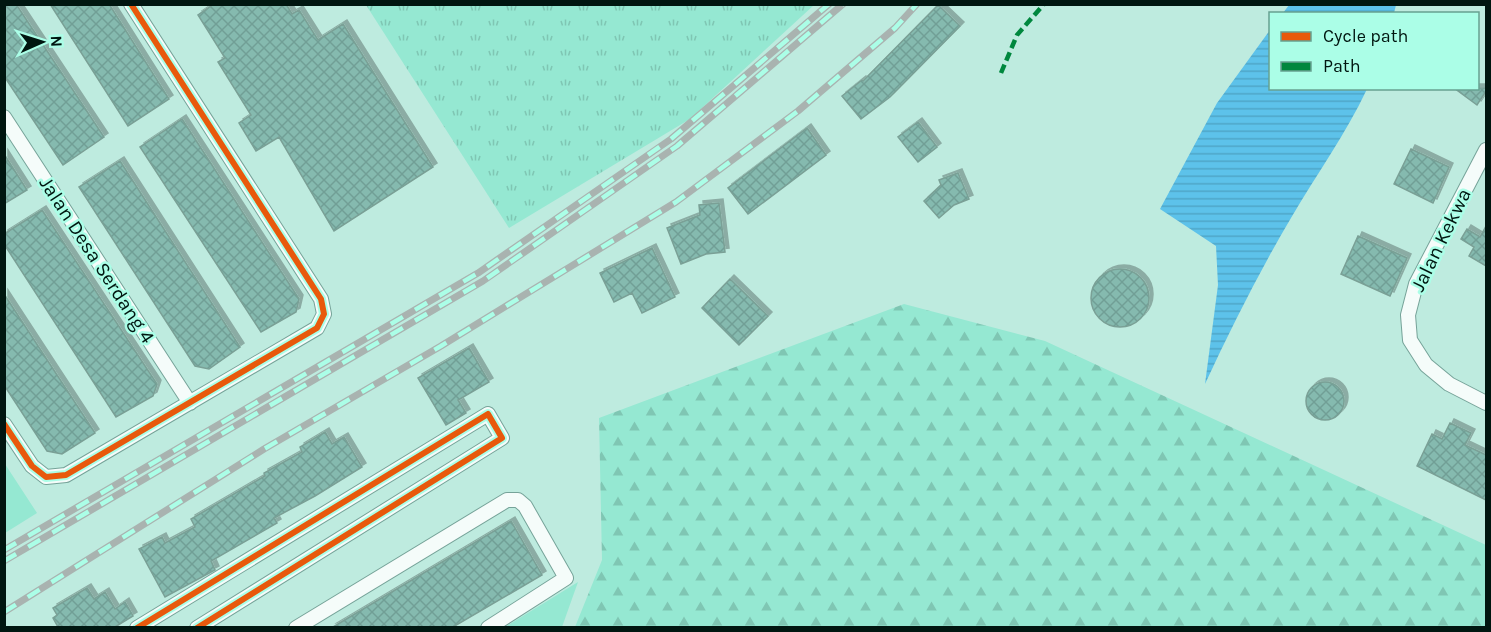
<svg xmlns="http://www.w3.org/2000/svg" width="1491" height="632" font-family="Karla,sans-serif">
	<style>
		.grass { fill: url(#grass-tufts) }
		.forest { fill: url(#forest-firs) }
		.park { fill: #95e8d2 }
		.water { fill: url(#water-rules) }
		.building { fill: url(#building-cross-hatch); stroke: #7aa096; stroke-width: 1.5; filter: url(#shadow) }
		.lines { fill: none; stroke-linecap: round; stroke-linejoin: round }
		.minor-casing { stroke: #76a399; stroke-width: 16 }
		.minor { stroke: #f5fcfa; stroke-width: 14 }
		.rail-casing { stroke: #a9b3b0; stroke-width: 7 }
		.rail { stroke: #abfee7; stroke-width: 4.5; stroke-dasharray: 14; stroke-linecap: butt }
		.quiet { stroke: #00873e; stroke-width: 4.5; stroke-dasharray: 9 4.5; stroke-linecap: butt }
		.cycleway-casing { stroke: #abfee7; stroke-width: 10 }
		.cycleway { stroke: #e8590c; stroke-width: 6 }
		.labels { text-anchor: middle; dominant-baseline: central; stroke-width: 5; stroke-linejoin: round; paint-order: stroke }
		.street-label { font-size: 20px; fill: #001610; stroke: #abfee7 }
	</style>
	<defs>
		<pattern id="grass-tufts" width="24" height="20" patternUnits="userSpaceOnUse" patternTransform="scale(1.5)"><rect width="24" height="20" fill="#95e8d2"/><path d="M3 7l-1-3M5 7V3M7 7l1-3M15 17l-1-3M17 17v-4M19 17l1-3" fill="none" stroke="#7fc6b3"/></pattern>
		<pattern id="forest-firs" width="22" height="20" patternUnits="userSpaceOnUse" patternTransform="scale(1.5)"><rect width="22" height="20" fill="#95e8d2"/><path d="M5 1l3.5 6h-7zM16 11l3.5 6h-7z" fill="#7fc6b3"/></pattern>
		<pattern id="water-rules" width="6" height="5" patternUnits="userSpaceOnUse" patternTransform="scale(1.5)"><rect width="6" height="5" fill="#5dc2ea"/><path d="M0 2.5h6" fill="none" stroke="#4fa6c8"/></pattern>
		<pattern id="building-cross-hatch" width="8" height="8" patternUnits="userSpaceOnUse" patternTransform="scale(1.5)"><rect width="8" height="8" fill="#85baaf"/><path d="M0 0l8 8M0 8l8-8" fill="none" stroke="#719f96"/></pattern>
		<filter id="shadow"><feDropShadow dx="4" dy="-4" stdDeviation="0" flood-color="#0004"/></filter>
	</defs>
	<rect width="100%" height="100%" fill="#beebdf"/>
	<!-- grass -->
	<path class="grass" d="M366,5H814L690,119L509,228Z"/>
	<!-- forest -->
	<path class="forest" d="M904,304L1045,341L1486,545V627H575L602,560L599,418Z"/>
	<!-- park -->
	<path class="park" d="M5,464L37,513L5,533L4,532Z
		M578,582L562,627H505Z"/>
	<!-- water -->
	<path class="water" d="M1289,5V4L1396,5L1394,13H1283Z
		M1270,30V88L1367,89C1346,134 1316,175 1291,218C1259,272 1231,328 1205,384L1218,285L1216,246L1160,209L1217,103Z"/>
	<!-- building -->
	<path class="building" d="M4,4H16L104,137L63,165L4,76Z
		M50,4H109L169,99L128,126Z
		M214,4H286L292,14L299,10L318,40L343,24L433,167L334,231L279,137L256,151L239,123L251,115L218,62L225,58L198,15Z
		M938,5L960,26L890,97L861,119L842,96L862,80L863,81Z
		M1454,88H1486V91L1477,105Z
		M182,119L299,299L296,312L261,332L140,147Z
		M918,122L937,147L918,162L898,137Z
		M807,128L826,155L748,214L728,188Z
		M1411,149L1449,167L1433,203L1394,184Z
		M4,154L27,190L4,204Z
		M120,161L240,347L209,369L195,366L79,187Z
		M958,173L969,199L954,205L939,218L924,201L941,185L939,180Z
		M719,203L725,252L706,254L681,264L667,228L700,215L699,205Z
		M42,210L157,384L153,396L116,417L4,244V234Z
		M1486,226V266L1469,256L1474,247L1461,239L1467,229L1480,237Z
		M1358,236L1407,258L1390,296L1341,274Z
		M652,248L675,297L642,313L632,293L614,302L600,273Z
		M1091 298a29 29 0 1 1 58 0a29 29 0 1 1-58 0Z
		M730,279L768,316L739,345L702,308Z
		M4,294L95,433L62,454L47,451L4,385Z
		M469,348L489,382L458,400L466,413L446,425L418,378Z
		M1306 401a19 19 0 1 1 38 0a19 19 0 1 1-38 0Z
		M1450,423L1471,433L1465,445L1486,455V500L1417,466L1432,434L1442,439Z
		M325,432L332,444L344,437L362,467L315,496L274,518L277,523L211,561L215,570L165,597L139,549L162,537L165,543L195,527L191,519L265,476L264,473L302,452L300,447Z
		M511,521L542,575L453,627H333Z
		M87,588L94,599L105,592L115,609L125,602L133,616L115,627H58L53,618L57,615L53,608Z"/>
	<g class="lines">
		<!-- minor casing -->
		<g class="minor-casing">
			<path id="minor" d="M4,117L190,403
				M1486,150L1416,284L1408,315L1410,340L1426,365L1449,384L1486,403
				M4,424L32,466L46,477L66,475L317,328L324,314L321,299L131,4
				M137,628L488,414L502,438L197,628
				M296,628L507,500H518L525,506L566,578L488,628"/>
		</g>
		<!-- minor -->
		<use href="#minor" class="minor"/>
		<!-- rail casing -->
		<g class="rail-casing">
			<path id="rail" d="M4,550L478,273L671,139L829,4
				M4,561L483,281L677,146L843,4
				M4,612L264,449L441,346L676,202L798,111L895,28L917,4"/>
		</g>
		<!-- rail -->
		<use href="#rail" class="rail"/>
		<!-- quiet -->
		<path class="quiet" d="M1001,73L1017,35L1044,4"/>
		<!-- cycleway casing -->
		<g class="cycleway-casing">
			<path id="cycleway" d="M4,424L32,466L46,477L66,475L317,328L324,314L321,299L131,4
				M137,628L488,414L502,438L197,628"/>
		</g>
		<!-- cycleway -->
		<use href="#cycleway" class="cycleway"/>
	</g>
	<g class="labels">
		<!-- street labels -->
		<g class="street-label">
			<text transform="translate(1441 240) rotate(-64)">Jalan Kekwa</text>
			<text transform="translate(97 260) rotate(57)">Jalan Desa Serdang 4</text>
		</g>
	</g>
	<!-- border -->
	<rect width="1491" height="632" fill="none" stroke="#001610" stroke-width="12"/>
	<!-- legend -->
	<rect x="1269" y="12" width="210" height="78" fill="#abfee7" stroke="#67a191" stroke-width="1.5"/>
	<rect x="1281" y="32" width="30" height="9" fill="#e8590c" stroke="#67a191" stroke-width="1.5"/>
	<text x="1323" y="42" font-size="18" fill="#001610">Cycle path</text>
	<rect x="1281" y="62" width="30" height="9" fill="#00873e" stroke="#67a191" stroke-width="1.5"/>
	<text x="1323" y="72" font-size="18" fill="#001610">Path</text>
	<!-- north arrow -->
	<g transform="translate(42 42) rotate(87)" stroke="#abfee7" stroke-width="4.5" paint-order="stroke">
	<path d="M0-4.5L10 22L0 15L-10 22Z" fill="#001610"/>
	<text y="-9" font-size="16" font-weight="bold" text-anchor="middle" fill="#001610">N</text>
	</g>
</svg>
